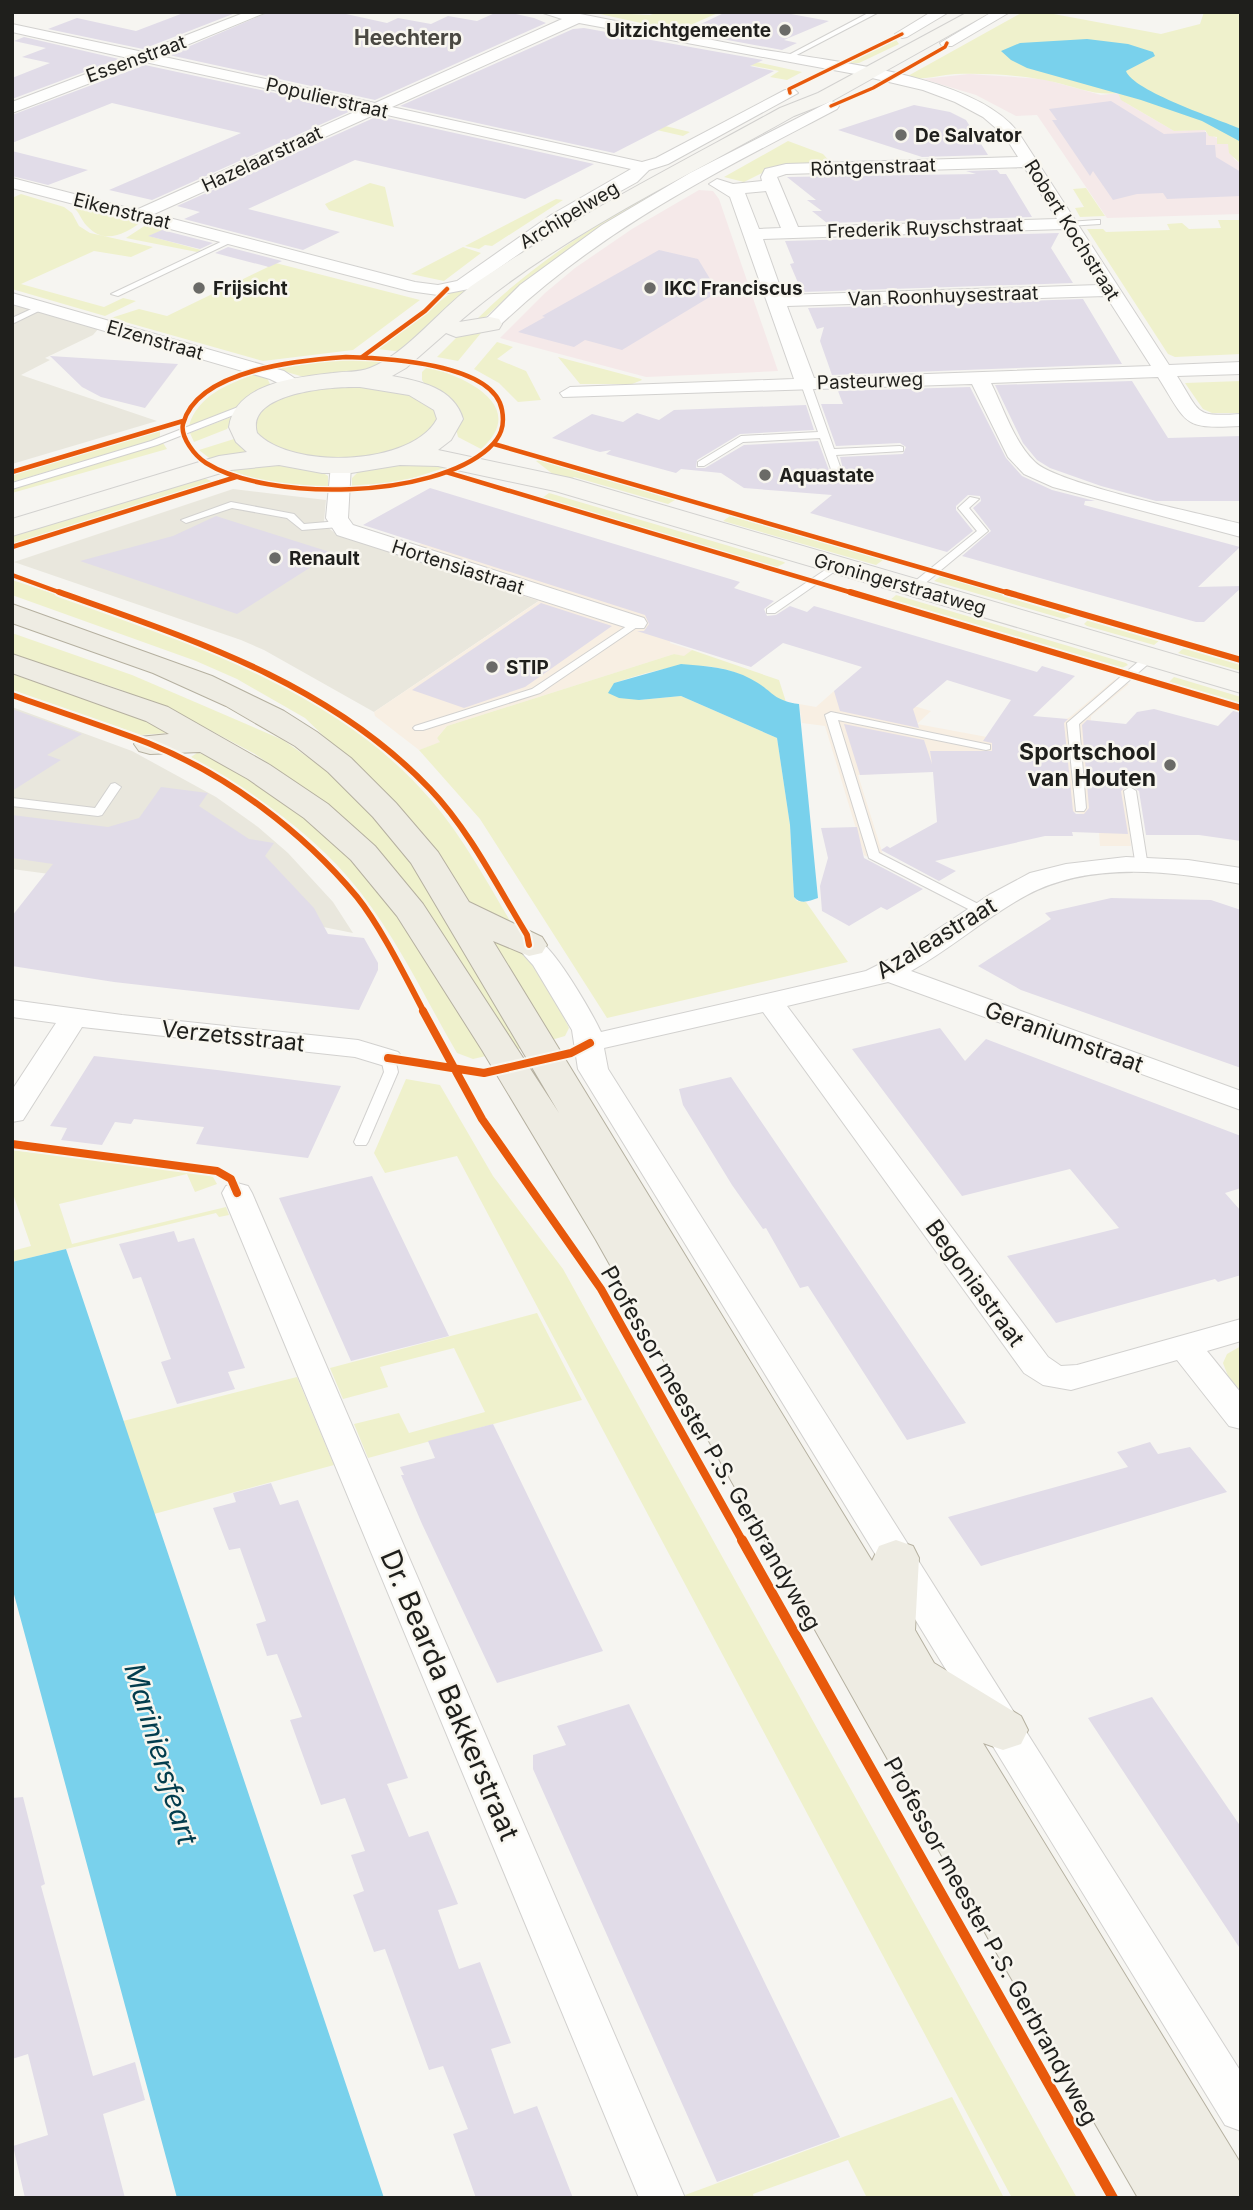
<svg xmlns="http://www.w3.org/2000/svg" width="1253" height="2210" font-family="Inter,sans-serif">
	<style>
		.built { fill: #e9e7dd }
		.industrial { fill: #f8efe3 }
		.education { fill: #f5e9e9 }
		.green { fill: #eff1cc }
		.water { fill: #79d1ec }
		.building { fill: #e1dce8 }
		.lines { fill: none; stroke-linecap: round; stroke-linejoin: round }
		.lane-casing { stroke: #d2d1cf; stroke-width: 2 }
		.street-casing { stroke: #d2d1cf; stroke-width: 2 }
		.secondary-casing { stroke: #d2d1cf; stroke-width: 2 }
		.primary-casing { stroke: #b5b0a0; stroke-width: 2 }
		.lane { fill: #fefefd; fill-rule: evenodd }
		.street { fill: #fefefd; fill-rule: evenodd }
		.secondary { fill: #f6f5f0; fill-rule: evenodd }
		.primary { fill: #eeece3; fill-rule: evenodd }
		.cycleway-far4-casing { stroke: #f8f6ef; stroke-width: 6 }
		.cycleway-far3-casing { stroke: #f8f6ef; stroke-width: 7 }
		.cycleway-far2-casing { stroke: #f8f6ef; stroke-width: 10 }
		.cycleway-far1-casing { stroke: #f8f6ef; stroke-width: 12 }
		.cycleway-casing { stroke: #f8f6ef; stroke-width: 14 }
		.cycleway-far4 { stroke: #e8590c; stroke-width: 3.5 }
		.cycleway-far3 { stroke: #e8590c; stroke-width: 4.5 }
		.cycleway-far2 { stroke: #e8590c; stroke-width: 6 }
		.cycleway-far1 { stroke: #e8590c; stroke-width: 8 }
		.cycleway { stroke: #e8590c; stroke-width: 10 }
		.poi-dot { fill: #6a6a67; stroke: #f8f6ef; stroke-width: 2.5 }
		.labels { text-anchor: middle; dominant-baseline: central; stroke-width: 5; stroke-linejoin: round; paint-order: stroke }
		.far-poi-label { font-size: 19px; font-weight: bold; fill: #1f1f1c; stroke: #f8f6ef; text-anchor: start }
		.far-street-label { font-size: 19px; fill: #1f1f1c; stroke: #f8f6ef }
		.far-neighbourhood-label { font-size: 21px; font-weight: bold; fill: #4a4842; stroke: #f8f6ef }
		.poi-label { font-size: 23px; font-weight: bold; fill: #1f1f1c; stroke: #f8f6ef; text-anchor: end }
		.street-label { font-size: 23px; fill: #1f1f1c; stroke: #f8f6ef }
		.near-street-label { font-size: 28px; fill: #1f1f1c; stroke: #f8f6ef }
		.near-water-label { font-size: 28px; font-style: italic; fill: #023c4d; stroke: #f8f6ef }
	</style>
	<rect width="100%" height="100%" fill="#f6f5f1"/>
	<!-- built -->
	<path class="built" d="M12,303L99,328L93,335L45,358L50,360L21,375L157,421L12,464Z
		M233,489L326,500L324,521L327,527L335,533L540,600L374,712L264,650L241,640L14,562Z
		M12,707L132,751L216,797L258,827L288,853L333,902L353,933L87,879L12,869Z"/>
	<!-- industrial -->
	<path class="industrial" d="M433,536L675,611L670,643L692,650L684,657L674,654L447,726L437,738L441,742L419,750L375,716L374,712L539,601L401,556Z
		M1114,680L1129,684L1091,716L1090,732L1119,737L1131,846H1100L1098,817L1064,810L936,766L892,773L858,775L883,855L958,894L949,899L864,855L825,726L802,723L799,704L816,707L834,691L865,700L887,698L931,711L917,724L987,737L1057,724L1070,717Z"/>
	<!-- education -->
	<path class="education" d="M969,74L1043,79L1101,95L1118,93L1126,103L1174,131L1205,129V132L1228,144L1234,159L1241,164V214L1107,218L1037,115L1016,116L976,95L923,79Z
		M699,190L713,191L719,199L778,371L646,377L500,338L545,293L575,268L632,229Z"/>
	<!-- green -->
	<path class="green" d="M591,12L650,15L658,12H720L677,31Z
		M1023,12H1043L1161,34L1200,24L1204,12H1241V164L1229,153L1228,144H1217V137L1209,136L1205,130L1174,131L1121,100L1118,93C1095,96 1076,87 1054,82C1022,75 987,73 955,74C938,75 924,81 906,77Z
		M894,37L899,44L859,63L841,64Z
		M738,58L802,72L787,80L770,77L779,71L749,65L640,120L690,132L683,136L613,120Z
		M788,141L823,154L833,165L768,170L744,182L724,177Z
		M370,183L385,187L394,227L329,210L325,204Z
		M663,187L668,188L517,288L481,321L473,323C528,267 594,225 663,187Z
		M1086,188L1105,216L1080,217L1075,208L1084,207L1073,189Z
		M21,194L64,207L72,213L79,226L90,233L153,247L131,257L94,251L21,284L104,307L123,298L136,301L105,316L12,289V198Z
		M556,199L563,200L492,246L485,245L479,249L465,246Z
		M81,205L143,221C126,233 105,246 87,226C81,220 80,213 74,208Z
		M1218,220H1241V354L1175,357L1168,354L1087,229H1103L1106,232L1170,230L1167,224L1182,223L1189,229L1221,228Z
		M149,223L168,228L149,236L201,250L197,252L126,238Z
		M463,247L481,253L444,281L411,274Z
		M256,258L420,300L353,350L263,361L111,318L139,309L167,316L268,267Z
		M470,287L402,352L378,349L452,292Z
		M468,332L481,333L458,361L437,357L458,336Z
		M497,342L513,347L497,359L526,371L541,400L518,402L499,383L474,369Z
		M558,357L641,379L642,380L632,384H580Z
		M363,359L392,361L374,371L304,377L276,369L333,360Z
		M427,367C464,376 530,406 481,449L458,437L456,429L422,380V372Z
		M255,374L267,378L271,386L244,404L189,426C197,396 228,384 255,374Z
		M1241,381V413H1212L1203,409L1185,383Z
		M318,386L396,388L434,408L438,422L420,442L364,459L298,457L255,437L253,416L266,403Z
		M234,416L227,429L194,442L190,433Z
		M160,431V438L12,482V475Z
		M234,439L248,451L213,461L199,450Z
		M163,443L167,449L12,493V489Z
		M536,461L539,460L675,500L668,504L574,477L570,480L554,475Z
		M266,462L320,471L328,476V487L265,482L223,468Z
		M399,462L454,465L400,482L352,487V478L358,472Z
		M198,475L213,482L12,545V533Z
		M549,493L784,562L785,563L777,567L542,498Z
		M730,516L883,560L876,565L723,521Z
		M941,576L1070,614L1072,616L1064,619L934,581Z
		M12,580C163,630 323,676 431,800C463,837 487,882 512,924L474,908L332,744L305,718L237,679L196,661L12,595Z
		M896,595L1126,663L1128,665L1120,669L889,601Z
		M1088,620H1092L1160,640L1154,645L1087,626L1084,624Z
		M12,633L132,675L195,702L283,740L326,770L392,831L526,1047L514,1050L326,803L255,754L191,720L119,689L12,654Z
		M1185,647L1241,663V671L1178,653Z
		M692,650L779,680L786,702H780C771,694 761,684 750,679C704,655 660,668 614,683L639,700L681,696L777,738L790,825L794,897L797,901L806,902L848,962L607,1018L480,819L419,750L440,742L437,738L447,726L674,654L684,656Z
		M12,674L147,720L168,733L141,735L12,690Z
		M1174,677L1241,697V705L1168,683Z
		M197,753L215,756L309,816L387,896L490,1055L473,1059L457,1053C426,1000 399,942 361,893C315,834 255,794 191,757Z
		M484,931L526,953L559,1007L569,1028L565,1036L548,1041Z
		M406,1079L440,1085L493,1176L563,1269L1077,2198H1012L457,1156L385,1173L374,1153Z
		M12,1150L201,1173L213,1177L217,1184L195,1192L187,1174L59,1204L72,1244L226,1207L229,1215L219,1217L216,1213L12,1262V1251L31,1246L12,1191Z
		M537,1313L582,1400L368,1458L354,1424L399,1413L409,1433L485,1412L454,1348L380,1367L388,1387L343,1399L330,1368Z
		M1241,1346V1391L1228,1376L1223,1363L1227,1354Z
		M297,1377L334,1465L154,1514L123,1421Z
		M952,2097L1004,2198H867L848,2160L753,2194L754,2198H687L685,2195Z"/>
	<!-- water -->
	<path class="water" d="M1087,39L1128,44L1153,52L1155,56L1126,71C1133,91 1218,119 1241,129V142L1202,121L1141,100L1027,68L1011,60L1001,51L1020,43Z
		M681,664C704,666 730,667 751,679C774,691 771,700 799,704L818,898C809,901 801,905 794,897L790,825L777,738L681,696L639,700L619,698L608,693L614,683Z
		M66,1249L384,2198H177L12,1587V1262Z"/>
	<!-- building -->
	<path class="building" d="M186,12H238L143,49L48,29L77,18L136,31Z
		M269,12H337L387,23L398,18L431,24L448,16L477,21L495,13L507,12L534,18L546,23L375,100L169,55Z
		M726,12H780L829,21L784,40L797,43L782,50L684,32Z
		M584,28L763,60L750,66L774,71L614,153L400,106L573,29Z
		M24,37L119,59L12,99V78L50,63L22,57L46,48L14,41Z
		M145,65L353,110L152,200L109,190L241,133L112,103L12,143V115Z
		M1111,101L1164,134L1206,132V145H1215L1216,157L1241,172V196L1167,199L1163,193L1137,194L1113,200L1093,171L1090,176L1052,120H1057L1049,109Z
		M914,105L950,112L966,120L988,155L922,157L838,130Z
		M378,116L594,164L525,199L355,160L248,209L340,232L303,250L184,219L200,212L177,206Z
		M12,151L88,170L48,185L12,176Z
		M997,170L1000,174H1006L1032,217L827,223L812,211H822L807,200H816L787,177L976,174L966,171Z
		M162,230L213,243L200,249L148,236Z
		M1059,233L1051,248L1073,283L802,292L790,264L794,263L785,241Z
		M228,247L282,261L269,267L215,253Z
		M659,250L698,259L718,292L622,350L585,340L574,347L518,332L545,317L542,316Z
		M1083,299L1122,364L832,375L820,341L824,327L817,329L808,308Z
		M50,356L178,364L145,408L101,397L82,387Z
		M1132,381L1168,438L1241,436V501H1156L1101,486L1050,468L1037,460L1023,443L995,385Z
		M970,387L1006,458L1022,476L1052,490L1095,501H1085L1084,505L1240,547L1198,587L1241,586V588L1204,622H1196L962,556L991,531L973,508L981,501L980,496L968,495L956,506V510L973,531L947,552L810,513L832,495L744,488L721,473L681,469L676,473L606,454L611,450L600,452L552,438L592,414L623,422L637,413L659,420L674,410L806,405L814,430L740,434L697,460L696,468H705L744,445L818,441L830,473L838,477L844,473L840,457L903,454L906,447L900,443L836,446L821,404H843L838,391Z
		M430,488L740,582L734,588L774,601L764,609L767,616L776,615L790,606L807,612L814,606L821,608L1037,672L1042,666L1075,676L1033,716L1068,719L1064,723L1073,811L1076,814H1084L1089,808L1082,725L1087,720L1126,724L1137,712L1154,709L1218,726L1241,703V841L1199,835H1146L1139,791L1129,785L1121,791L1128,834L1072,832L1073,836H1045L935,861L956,871L939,881L881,850L887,846L890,848L937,822L933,772L860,775L844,724L924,740L932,764L930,751H992V743L983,741L1011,700L947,680L913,709L919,728L840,711L834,691L862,667L783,643L751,667L637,631H644L649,624L645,615L363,525Z
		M216,516L333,553L237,614L80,561L173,536Z
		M541,603L612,626L525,687L464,708L412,690Z
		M12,709L82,734L47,755L61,760L12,791Z
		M161,787L208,793L199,806L249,839L274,843L265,856L314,908L328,934L364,938L378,963V970L359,1010L114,982L12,966V916L53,864L12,858V815L108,827L139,818Z
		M857,827L864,858L923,889L887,910L881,907L849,926L822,911L820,886L828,858L821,828Z
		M1111,898L1211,900L1241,910V1068L1021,990L978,966L1051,919L1045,913Z
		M940,1028L965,1061L986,1039L1241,1136V1188L1225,1193L1241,1211V1275L1218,1282L1215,1279L1056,1323L1007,1256L1119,1228L1070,1169L962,1196L852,1049Z
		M94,1056L217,1070L341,1086L308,1158L196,1144L204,1127L134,1119L131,1124L115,1122L102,1145L61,1140L67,1128L50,1126Z
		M731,1077L921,1357L966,1423L907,1440L808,1286L800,1288L766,1228L763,1229L732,1185L683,1105L679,1089Z
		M372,1176L449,1336L351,1361L279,1198Z
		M174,1231L178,1242L194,1238L245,1368L228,1372L235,1389L177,1404L161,1362L171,1359L141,1277L133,1279L119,1244Z
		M493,1424L603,1651L497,1683L422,1524L401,1475H404L400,1467L435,1458L428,1441Z
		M1150,1442L1158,1454L1190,1447L1227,1492L981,1566L948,1517L1128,1467L1117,1452Z
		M271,1483L280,1505L298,1500L408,1778L387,1784L409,1837L428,1831L458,1904L438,1910L459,1969L480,1962L511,2043L491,2049L514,2114L537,2106L573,2198H476L453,2134L468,2129L443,2066L429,2070L385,1949L374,1952L353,1895L364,1891L351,1855L365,1851L345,1798L321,1805L290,1720L302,1717L277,1654L267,1656L256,1624L266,1621L240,1548L229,1550L213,1508L236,1502L233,1493Z
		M1152,1697L1241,1827V1950L1088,1718Z
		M629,1704L840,2137L717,2182L533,1769V1755L566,1745L557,1726Z
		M23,1797L45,1884L41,1886L93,2076L135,2062L145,2100L103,2114L125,2198H25L13,2146L48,2135L28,2054L12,2059V1798Z"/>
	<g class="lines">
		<!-- lane casing -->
		<g class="lane-casing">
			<path id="lane" d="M870,12H879L787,60L781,59Z
				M1097,220H1100V224L1068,226L1064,224L1068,222Z
				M229,238L236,240L118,296L111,294Z
				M40,305L47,307L12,324V318Z
				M806,381L811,384L834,449L900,446L903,447V451L836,455L842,472L837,475L832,472L820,438L743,442L704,466H698V462L741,436L818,432L801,384Z
				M251,402L256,405L254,407L157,445L12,489V483L151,441Z
				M970,497L979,499L969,508L988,531L917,590H909V586L977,531L958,508Z
				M231,502L294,514L304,524L339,521L344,524L339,527L302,530L287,518L232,508L186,523L181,520Z
				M837,562L841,563V567L775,613H767V609Z
				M636,620L640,621V625L540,693L423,730H415L413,728L415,726L532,689Z
				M1150,654L1154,655V659L1079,724L1086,808L1084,811H1076L1067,723L1146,655Z
				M831,712L990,745V749L986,750L838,720L879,853L986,908L988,911L986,914H978L869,858L825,715Z
				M115,783L121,787L102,815L98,816L12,806V798L95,808L111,784Z
				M1130,787L1136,791L1148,867L1142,871L1136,867L1124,791Z
				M388,1054L395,1058L398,1072L368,1142L366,1145H356L354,1142L384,1072L381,1058Z"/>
		</g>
		<!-- street casing -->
		<g class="street-casing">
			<path id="street" d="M246,12H267L160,56L375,103L562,19L540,12H570C631,24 692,36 753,48C824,61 972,73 1018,132L1169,365L1241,362V374L1177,376C1201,414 1194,417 1241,414V426C1182,429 1188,425 1158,377L991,383C1004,409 1014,442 1035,462C1057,484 1203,514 1241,524V537L1053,487L1024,474L1008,457L972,384L563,397L560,393L570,387L794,379L730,197L709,184L717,179L733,184L762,181L761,177L765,169L786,164L1018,157L1004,135L983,117L955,102L923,90L855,74L579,23L392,107L642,162L656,158L785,90H795L798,93L668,164L649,170L637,182L563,223L469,289L438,295L409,291L12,188V178L136,210L361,109L145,62L12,113V102L128,58L12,32V24L143,52ZM378,113L631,169L551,215L457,281L438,285L415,282L154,214ZM1024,167L1057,219L798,227L777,177L786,174ZM766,191L781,228L759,229L745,193ZM1064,229L1099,285L783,295L763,239ZM1106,296L1151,366L814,378L787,306Z
				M931,12H949L907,37L902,38L895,34Z
				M992,12H1010L952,46H942L940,43Z
				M831,101L837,103L839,106L837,109C712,175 600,229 497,328L490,330L481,324L520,285L602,225L690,173Z
				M12,293L284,371L306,386L296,392L270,379L12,304Z
				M341,459L348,461L351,465L348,518L353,525L644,618L647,623L644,628H628L337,535L326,518L331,465L334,461Z
				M1126,857L1188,860L1241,868V884C1172,871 1091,861 1027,895C986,917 951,949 911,971L1241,1091V1110L888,982L787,1006L1048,1357L1061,1366L1077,1365L1241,1319V1341L1207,1351L1241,1393V1429L1229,1426L1177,1360L1071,1390L1043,1385L1024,1373L763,1012L604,1048L608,1069L1241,2072V2131L1225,2125L578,1069L572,1030L533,965L515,945L519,939C527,937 534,936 540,941C558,954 591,1011 601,1032L866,971L902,953L989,895L1030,873L1066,864Z
				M12,1000L122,1015L358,1040L398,1052L403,1058L398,1064L388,1067L355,1057L82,1027L23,1120L12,1122V1090L56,1023L12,1017Z
				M237,1183L248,1186L252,1193L685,2198H639L222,1193L226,1186Z"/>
		</g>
		<!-- secondary casing -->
		<g class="secondary-casing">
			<path id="secondary" d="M968,12H991L832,101L794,116C681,180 557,237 459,322L490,317L499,319L502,324L499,329L456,337L446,333L406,368L392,376C420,381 454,388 463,419L451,440L438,450L570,478L1241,674V693L555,491L438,466L400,465L351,473H322L279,465L231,470L12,536V519L219,456L247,452L236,442L229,427C235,383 297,377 333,373C345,371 358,373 370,368C407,354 443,305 477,282C574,217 678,164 780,108L818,93ZM360,387L409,395L434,410L437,419C412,466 292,470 257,433C245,392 334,386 360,387Z"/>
		</g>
		<!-- primary casing -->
		<g class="primary-casing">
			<path id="primary" d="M12,604L212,676L284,711L317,732L351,758L396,803L438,852L469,902L542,937L547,945L542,953L529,956L493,941L872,1561L879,1546L896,1540L913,1546L919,1558L915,1630L934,1663L1021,1716L1028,1730L1021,1744L1003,1750L983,1743L1241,2164V2198H1138L988,1938L596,1240L482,1050L397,916L351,860L304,818L248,779L200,752L150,754L139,751L134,744L139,737L169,734L146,721L12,673V654L168,707L270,765L328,804L375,846L423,904L559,1113L411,863L373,817L328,772L295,746L226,706L153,673L12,623Z"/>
		</g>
		<!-- lane -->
		<use href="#lane" class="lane"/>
		<!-- street -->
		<use href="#street" class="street"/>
		<!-- secondary -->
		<use href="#secondary" class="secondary"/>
		<!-- primary -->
		<use href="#primary" class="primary"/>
		<!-- cycleway-far4 casing -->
		<g class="cycleway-far4-casing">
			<path id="cycleway-far4" d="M790,93L789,89L902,34
				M831,106L873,88L945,47L947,43"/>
		</g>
		<!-- cycleway-far3 casing -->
		<g class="cycleway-far3-casing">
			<path id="cycleway-far3" d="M346,357C384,358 494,363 502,410C505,426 501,437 489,448C433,499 268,502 206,463C195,456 180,437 183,424C197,369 301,360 346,357Z
				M362,357L425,311L447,289
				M494,444L1012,594
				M12,472L183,421
				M446,472L856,594
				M12,547L236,477
				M12,575L64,594"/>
		</g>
		<!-- cycleway-far2 casing -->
		<g class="cycleway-far2-casing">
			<path id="cycleway-far2" d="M59,592C194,640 329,683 430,789C470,831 497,886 527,935L529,945
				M850,592L1241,708
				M1006,592L1241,660
				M12,695C57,711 103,726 148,743C228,775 302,831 357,897C381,927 406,978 424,1012"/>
		</g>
		<!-- cycleway-far1 casing -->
		<g class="cycleway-far1-casing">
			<path id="cycleway-far1" d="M423,1011L482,1119L601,1289L743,1542
				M388,1058L484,1073L571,1053L590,1043
				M12,1144L217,1171L231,1179L237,1193"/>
		</g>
		<!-- cycleway casing -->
		<g class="cycleway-casing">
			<path id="cycleway" d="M742,1540L1113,2198"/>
		</g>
		<!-- cycleway-far4 -->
		<use href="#cycleway-far4" class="cycleway-far4"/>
		<!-- cycleway-far3 -->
		<use href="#cycleway-far3" class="cycleway-far3"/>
		<!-- cycleway-far2 -->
		<use href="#cycleway-far2" class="cycleway-far2"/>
		<!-- cycleway-far1 -->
		<use href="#cycleway-far1" class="cycleway-far1"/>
		<!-- cycleway -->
		<use href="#cycleway" class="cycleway"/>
	</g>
	<!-- markers -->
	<g class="poi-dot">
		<circle cx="785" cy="30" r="7"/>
		<circle cx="901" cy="135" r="7"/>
		<circle cx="199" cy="288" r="7"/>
		<circle cx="650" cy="288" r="7"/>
		<circle cx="765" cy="475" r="7"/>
		<circle cx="275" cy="558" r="7"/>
		<circle cx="492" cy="667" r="7"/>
		<circle cx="1170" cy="765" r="7"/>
	</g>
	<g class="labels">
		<!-- far-poi labels -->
		<g class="far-poi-label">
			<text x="771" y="30" text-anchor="end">Uitzichtgemeente</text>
			<text x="915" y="135">De Salvator</text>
			<text x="213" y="288">Frijsicht</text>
			<text x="664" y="288">IKC Franciscus</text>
			<text x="779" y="475">Aquastate</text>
			<text x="289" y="558">Renault</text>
			<text x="506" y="667">STIP</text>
		</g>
		<!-- far-street labels -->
		<g class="far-street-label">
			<text transform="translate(136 59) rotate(-20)">Essenstraat</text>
			<text transform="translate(327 98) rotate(13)">Populierstraat</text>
			<text transform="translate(262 159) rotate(-25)">Hazelaarstraat</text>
			<text transform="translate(873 167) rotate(-2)">Röntgenstraat</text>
			<text transform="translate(122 211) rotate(14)">Eikenstraat</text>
			<text transform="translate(569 215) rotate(-31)">Archipelweg</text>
			<text transform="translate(925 228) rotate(-2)">Frederik Ruyschstraat</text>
			<text transform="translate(1072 230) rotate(58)">Robert Kochstraat</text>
			<text transform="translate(943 296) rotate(-2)">Van Roonhuysestraat</text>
			<text transform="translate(155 340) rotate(16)">Elzenstraat</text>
			<text transform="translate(870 381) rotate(-2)">Pasteurweg</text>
			<text transform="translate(458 567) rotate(18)">Hortensiastraat</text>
			<text transform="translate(900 584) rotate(16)">Groningerstraatweg</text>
		</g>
		<!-- far-neighbourhood labels -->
		<g class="far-neighbourhood-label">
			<text x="408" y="37">Heechterp</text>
		</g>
		<!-- poi labels -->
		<g class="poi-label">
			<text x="1156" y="752">Sportschool<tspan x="1156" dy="26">van Houten</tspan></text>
		</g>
		<!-- street labels -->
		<g class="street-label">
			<text transform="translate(936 938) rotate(-31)">Azaleastraat</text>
			<text transform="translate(233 1036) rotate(6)">Verzetsstraat</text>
			<text transform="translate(1064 1037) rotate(20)">Geraniumstraat</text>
			<text transform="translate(975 1283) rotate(54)">Begoniastraat</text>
			<text transform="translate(711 1448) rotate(60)">Professor meester P.S. Gerbrandyweg</text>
			<text transform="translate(991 1941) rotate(61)">Professor meester P.S. Gerbrandyweg</text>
		</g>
		<!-- near-street labels -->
		<g class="near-street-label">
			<text transform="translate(450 1695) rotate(67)">Dr. Bearda Bakkerstraat</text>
		</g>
		<!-- near-water labels -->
		<g class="near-water-label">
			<text transform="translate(161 1754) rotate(73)">Mariniersfeart</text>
		</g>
	</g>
	<!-- border -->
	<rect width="1253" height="2210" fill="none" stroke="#1f1f1c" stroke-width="28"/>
</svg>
